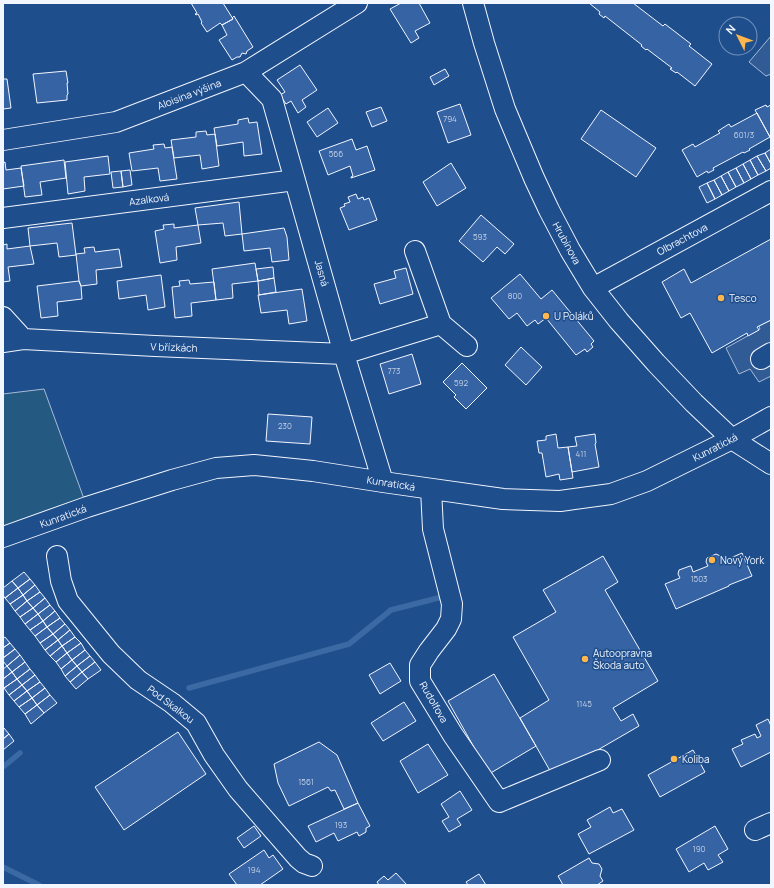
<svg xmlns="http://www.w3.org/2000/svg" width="774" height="888" font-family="Manrope,sans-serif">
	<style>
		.green { fill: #245a82; stroke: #a8bbd7 }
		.parking { fill: #305b95; stroke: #a8bbd7 }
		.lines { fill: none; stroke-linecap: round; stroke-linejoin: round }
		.stream { stroke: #3b69a3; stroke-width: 5.5 }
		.building { fill: #3563a3; stroke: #f2f6ff }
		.minor-casing { stroke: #f2f6ff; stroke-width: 22 }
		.minor { stroke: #1f4e8c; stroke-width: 20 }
		.poi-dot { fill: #ffb74d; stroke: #1f4e8c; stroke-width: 1.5 }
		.labels { text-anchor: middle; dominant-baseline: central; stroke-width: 3; stroke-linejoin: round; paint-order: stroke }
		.number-label { font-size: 8px; fill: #c3d1e8 }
		.street-label { font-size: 10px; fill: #f2f6ff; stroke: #1f4e8c }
		.poi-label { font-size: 10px; fill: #f2f6ff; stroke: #1f4e8c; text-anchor: start }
	</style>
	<rect width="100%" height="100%" fill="#1f4e8c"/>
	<!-- green -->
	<path class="green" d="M44,389L87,507L3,537V394Z"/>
	<!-- parking -->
	<path class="parking" d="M771,36V74L766,76L749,62Z
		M771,320V376L759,382L750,369L739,374L726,348L760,329L759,326Z"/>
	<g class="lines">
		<!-- stream -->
		<path class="stream" d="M189,688L349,644L391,610L442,597
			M3,767L20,753
			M3,867L39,885"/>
	</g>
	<!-- building -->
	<path class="building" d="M191,3H223L233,19L222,25L220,23L207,32L201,23L202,22L198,14L196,15L195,14L197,13Z
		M401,3H419L430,23L415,31L419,38L411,43L390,9Z
		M589,3H633L663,26L665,24L691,44L689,46L712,64L695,86L677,72L676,73L670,69L672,68L647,49L646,50L641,46L642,45L605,16L604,18L599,14L600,12Z
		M234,16L253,47L247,51L246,54L242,53L240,57H237L232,60L219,40L227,35L222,25L233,19L232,18Z
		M300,65L317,90L302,100L306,107L298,113L291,101L286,104L280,95L285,92L277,80Z
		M445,69L449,76L434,85L430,77Z
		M66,71L68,83H67L68,94L67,95V100L37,103L33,74Z
		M3,79H7L11,108L3,109Z
		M460,104L471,135L448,143L437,112Z
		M766,105L767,107L771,105V137H770L755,110Z
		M381,107L387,121L372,127L366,112Z
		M328,108L338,123L317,137L307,122Z
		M601,110L656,148L636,177L581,139Z
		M757,113L770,137L749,149L750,150L744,153L743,152L713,168L714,170L708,173L707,171L697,177L682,150L693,144L695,147L720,133L718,131L729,124L731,127Z
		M248,118L249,123L257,122L262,154L244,156L243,142L217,146L214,128L238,124V120Z
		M206,131L207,135L215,134L219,166L202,169L200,155L174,158L171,140L196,137V132Z
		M352,139L356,150L367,146L375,170L351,178V177L353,176L350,166L328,175L319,151Z
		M164,144L165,148L172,147L177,179L160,181L158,168L132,171L129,153L154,149L153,145Z
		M771,149V164L765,153Z
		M765,153L771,164V168L766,171L757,156Z
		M108,156L110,174L84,177L85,191L68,194L65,162Z
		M757,156L766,171L758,175L750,160Z
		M64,160L66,178L40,182L42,195L25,197L21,166Z
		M750,160L758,175L751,179L743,164Z
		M5,162L6,170L21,168L24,186L3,189V163Z
		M451,163L466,188L437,206L423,182Z
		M743,164L751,179L744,183L736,168Z
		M736,168L744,183L736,187L728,172Z
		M130,170L132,185L123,187L121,171Z
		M121,171L123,187L113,188L111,172Z
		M728,172L736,187L729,191L721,176Z
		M721,176L729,191L722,195L714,180Z
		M714,180L722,195L715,199L707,183Z
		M707,183L715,199L707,203L699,187Z
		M356,194L358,199L363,197L364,200L369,198L377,220L349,230L340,208L345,206L344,204L350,202L348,197Z
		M239,202L242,234L225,236L223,223L198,225L195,208Z
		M481,215L514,244L505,254L497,247L483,262L459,241Z
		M72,223L76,255L59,257L57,243L30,246L28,228Z
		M174,224V228L198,225L201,243L176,247L177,260L160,263L155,231L164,229L163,225Z
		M284,228L287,237L289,260L272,262L270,248L244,251L242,234Z
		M771,239V320L757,327L759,330L748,336L747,333L712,353L690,313L681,318L662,282L684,269L691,283Z
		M7,244V249L30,246L34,264L8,267L10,281L3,282V245Z
		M94,247L95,252L119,249L122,267L96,270L97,284L81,286L79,281L76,254L85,253L84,248Z
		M255,263L258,281L232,284L233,298L216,300L212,269Z
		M273,267L274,278L258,281L256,269Z
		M406,268L413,294L380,304L374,284L396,278L394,271Z
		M520,274L541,299L552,290L594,341L591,344L593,347L587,352L585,349L576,355L546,318L538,324L535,320L527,326L517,313L509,319L491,298Z
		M161,275L165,307L148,310L146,295L119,299L117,281Z
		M274,278L276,292L259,295L258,281Z
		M189,280L190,284L214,282L216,300L191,303L192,316L175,318L172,287L180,286L179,281Z
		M79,281L81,286L82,299L57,302L58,316L41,318L37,286Z
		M302,289L307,321L289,324L287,310L261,313L258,295Z
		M521,347L542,367L526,385L505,365Z
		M412,354L421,384L389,394L380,364Z
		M462,363L487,388L466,409L454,397L456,395L443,382Z
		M268,414L312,417L310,444L266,441Z
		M556,434L558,448L568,447L573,478L560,480L559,474L546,477L542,453H539L537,441L546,440V436Z
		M595,434L596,443L595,444L599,467L572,472L568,447L577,446L575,437Z
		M742,553L752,576L729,585V586L676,609L665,584L680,578L678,574L679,570L690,566H691L693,572L708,566L706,562L707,558L716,554L725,558L726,560Z
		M603,556L618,582L605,590L658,681L613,708L621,721L633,714L639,726L553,776L520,718L549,700L513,637L556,612L543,590Z
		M24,572L30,579L18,588L12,581Z
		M30,579L35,585L23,595L18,588Z
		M12,581L18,588L5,598L3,595V588Z
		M35,585L40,592L27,601L23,595Z
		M18,588L23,595L10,604L5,598Z
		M40,592L45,598L33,608L27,601Z
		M23,595L27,601L15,611L10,604Z
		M45,598L50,605L38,614L33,608Z
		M27,601L33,608L20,617L15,611Z
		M50,605L55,611L43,621L38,614Z
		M33,608L38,614L25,624L20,617Z
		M55,611L60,618L47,627L43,621Z
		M38,614L43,621L30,630L25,624Z
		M60,618L65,624L53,634L47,627Z
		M43,621L47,627L35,636L30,630Z
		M65,624L70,630L58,640L53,634Z
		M47,627L53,634L40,643L35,636Z
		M70,630L75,637L62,646L58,640Z
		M53,634L58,640L45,650L40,643Z
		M5,637L10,643L3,648V638Z
		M75,637L81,643L67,653L62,646Z
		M58,640L62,646L50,656L45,650Z
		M10,643L15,649L3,658V648Z
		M81,643L85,650L72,660L67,653Z
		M62,646L67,653L56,662L50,656Z
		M15,649L20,655L7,666L3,661V658Z
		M85,650L90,656L77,666L72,660Z
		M67,653L72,660L61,669L56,662Z
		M20,655L25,662L12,672L7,666Z
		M90,656L95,662L82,672L77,666Z
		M72,660L77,666L65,676L61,669Z
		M25,662L30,669L17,679L12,672Z
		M95,662L101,670L88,679L82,672Z
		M390,663L401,681L380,694L369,675Z
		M7,666L12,672L3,679V669Z
		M77,666L82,672L70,682L65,676Z
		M30,669L35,675L22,685L17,679Z
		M12,672L17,679L4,688L3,686V679Z
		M82,672L88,679L76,689L70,682Z
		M494,674L536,746L489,774L448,701Z
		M35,675L40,682L27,691L22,685Z
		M17,679L22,685L9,695L4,688Z
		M40,682L45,688L32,698L27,691Z
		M22,685L27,691L14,701L9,695Z
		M45,688L50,695L37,705L32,698Z
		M27,691L32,698L19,707L14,701Z
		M50,695L57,703L44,713L37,705Z
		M32,698L37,705L25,714L19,707Z
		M404,702L416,721L383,741L371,723Z
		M37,705L44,713L31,724L25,714Z
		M768,719L771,726V752L741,767L732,749L743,744L741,740L755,734L757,738L761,736L756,725Z
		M3,728H4L9,734L3,739Z
		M178,732L206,774L124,830L95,787Z
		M9,734L14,741L3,750V739Z
		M319,742L337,755L358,803L344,809L335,790L331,791L328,787L289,806L278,783L274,764Z
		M428,744L448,775L418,793L400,761Z
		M693,750L705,772L660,797L648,775Z
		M460,791L472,810L457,819L461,825L449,832L442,821L449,817L441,804Z
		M358,803L370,826L366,828V832L359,836L357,832L338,841L334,833L316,842L308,826Z
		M610,807L613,813L622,809L634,830L589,854L578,834L591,827L587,820Z
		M254,826L261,836L244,848L237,838Z
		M715,826L728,849L718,855L723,862L708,870L704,863L689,872L676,849Z
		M264,850L269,858L273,855L283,869L260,885H237L229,874Z
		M589,858L592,863L599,864L602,869L600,876L603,881L597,885H563L558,876Z
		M396,873L407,885H379L377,882L384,876L388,880Z
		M479,874L486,885H468L466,882Z"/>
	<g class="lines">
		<!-- minor casing -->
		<g class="minor-casing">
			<path id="minor" d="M473,3L484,43L505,109L534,178L549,210L570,250L593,288L619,321L656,363L694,403L732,439L771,464
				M246,72L272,99L344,354L383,482
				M3,140L116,122L246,72L357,3
				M3,218L295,180
				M415,251L441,324
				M593,288L771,191
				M3,317L23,339
				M3,342L23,339L155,346L344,354L441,324L467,346
				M761,359L771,353
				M431,489L433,529L452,604L451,619L446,629L429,651L420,665V681L453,735L499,802L600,760
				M3,537L87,507L172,480L216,468L254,465L313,471L383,482L503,499L560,501L611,494L647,481L732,439L771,417
				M57,556L61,581L68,601L111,654L138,680L172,703L196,723L214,755L238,789L298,858L304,863L312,866
				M755,830L771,823"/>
		</g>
		<!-- minor -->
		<use href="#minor" class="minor"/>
	</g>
	<!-- markers -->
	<g class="poi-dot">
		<circle cx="721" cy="298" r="4"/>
		<circle cx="546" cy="316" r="4"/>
		<circle cx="712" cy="560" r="4"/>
		<circle cx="585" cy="659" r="4"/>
		<circle cx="674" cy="759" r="4"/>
	</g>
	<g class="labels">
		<!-- number labels -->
		<g class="number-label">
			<text x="450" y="118">794</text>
			<text x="744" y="134">601/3</text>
			<text x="336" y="153">566</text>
			<text x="480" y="236">593</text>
			<text x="515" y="295">800</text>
			<text x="394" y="370">773</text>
			<text x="461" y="382">592</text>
			<text x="285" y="425">230</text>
			<text x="581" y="453">411</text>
			<text x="699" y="578">1503</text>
			<text x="584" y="703">1145</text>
			<text x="306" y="781">1561</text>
			<text x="341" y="824">193</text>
			<text x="699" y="848">190</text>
			<text x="254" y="869">194</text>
		</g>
		<!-- street labels -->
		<g class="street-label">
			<text transform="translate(189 94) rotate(-21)">Aloisina výšina</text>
			<text transform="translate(149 199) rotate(-7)">Azalková</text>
			<text transform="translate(682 239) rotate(-28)">Olbrachtova</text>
			<text transform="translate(567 243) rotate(61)">Hrubínova</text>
			<text transform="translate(322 273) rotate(74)">Jasná</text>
			<text transform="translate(174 347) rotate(2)">V břízkách</text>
			<text transform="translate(715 447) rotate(-27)">Kunratická</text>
			<text transform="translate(391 483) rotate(9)">Kunratická</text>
			<text transform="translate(63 516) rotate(-20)">Kunratická</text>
			<text transform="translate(434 702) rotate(60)">Rudolfova</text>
			<text transform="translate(171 704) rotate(37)">Pod Skalkou</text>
		</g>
		<!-- poi labels -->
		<g class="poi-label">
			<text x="729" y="298">Tesco</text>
			<text x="554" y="316">U Poláků</text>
			<text x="720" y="560">Nový York</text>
			<text x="593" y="653">Autoopravna<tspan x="593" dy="12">Škoda auto</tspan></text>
			<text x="682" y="759">Koliba</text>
		</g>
	</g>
	<!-- border -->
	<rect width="774" height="888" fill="none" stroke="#f2f6ff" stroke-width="8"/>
	<!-- north arrow -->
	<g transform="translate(738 36) rotate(312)"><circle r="19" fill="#1f4e8c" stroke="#7391ba"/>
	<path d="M0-3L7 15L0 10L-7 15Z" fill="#ffb74d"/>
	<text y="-6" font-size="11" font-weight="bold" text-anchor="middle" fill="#f2f6ff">N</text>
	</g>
</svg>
